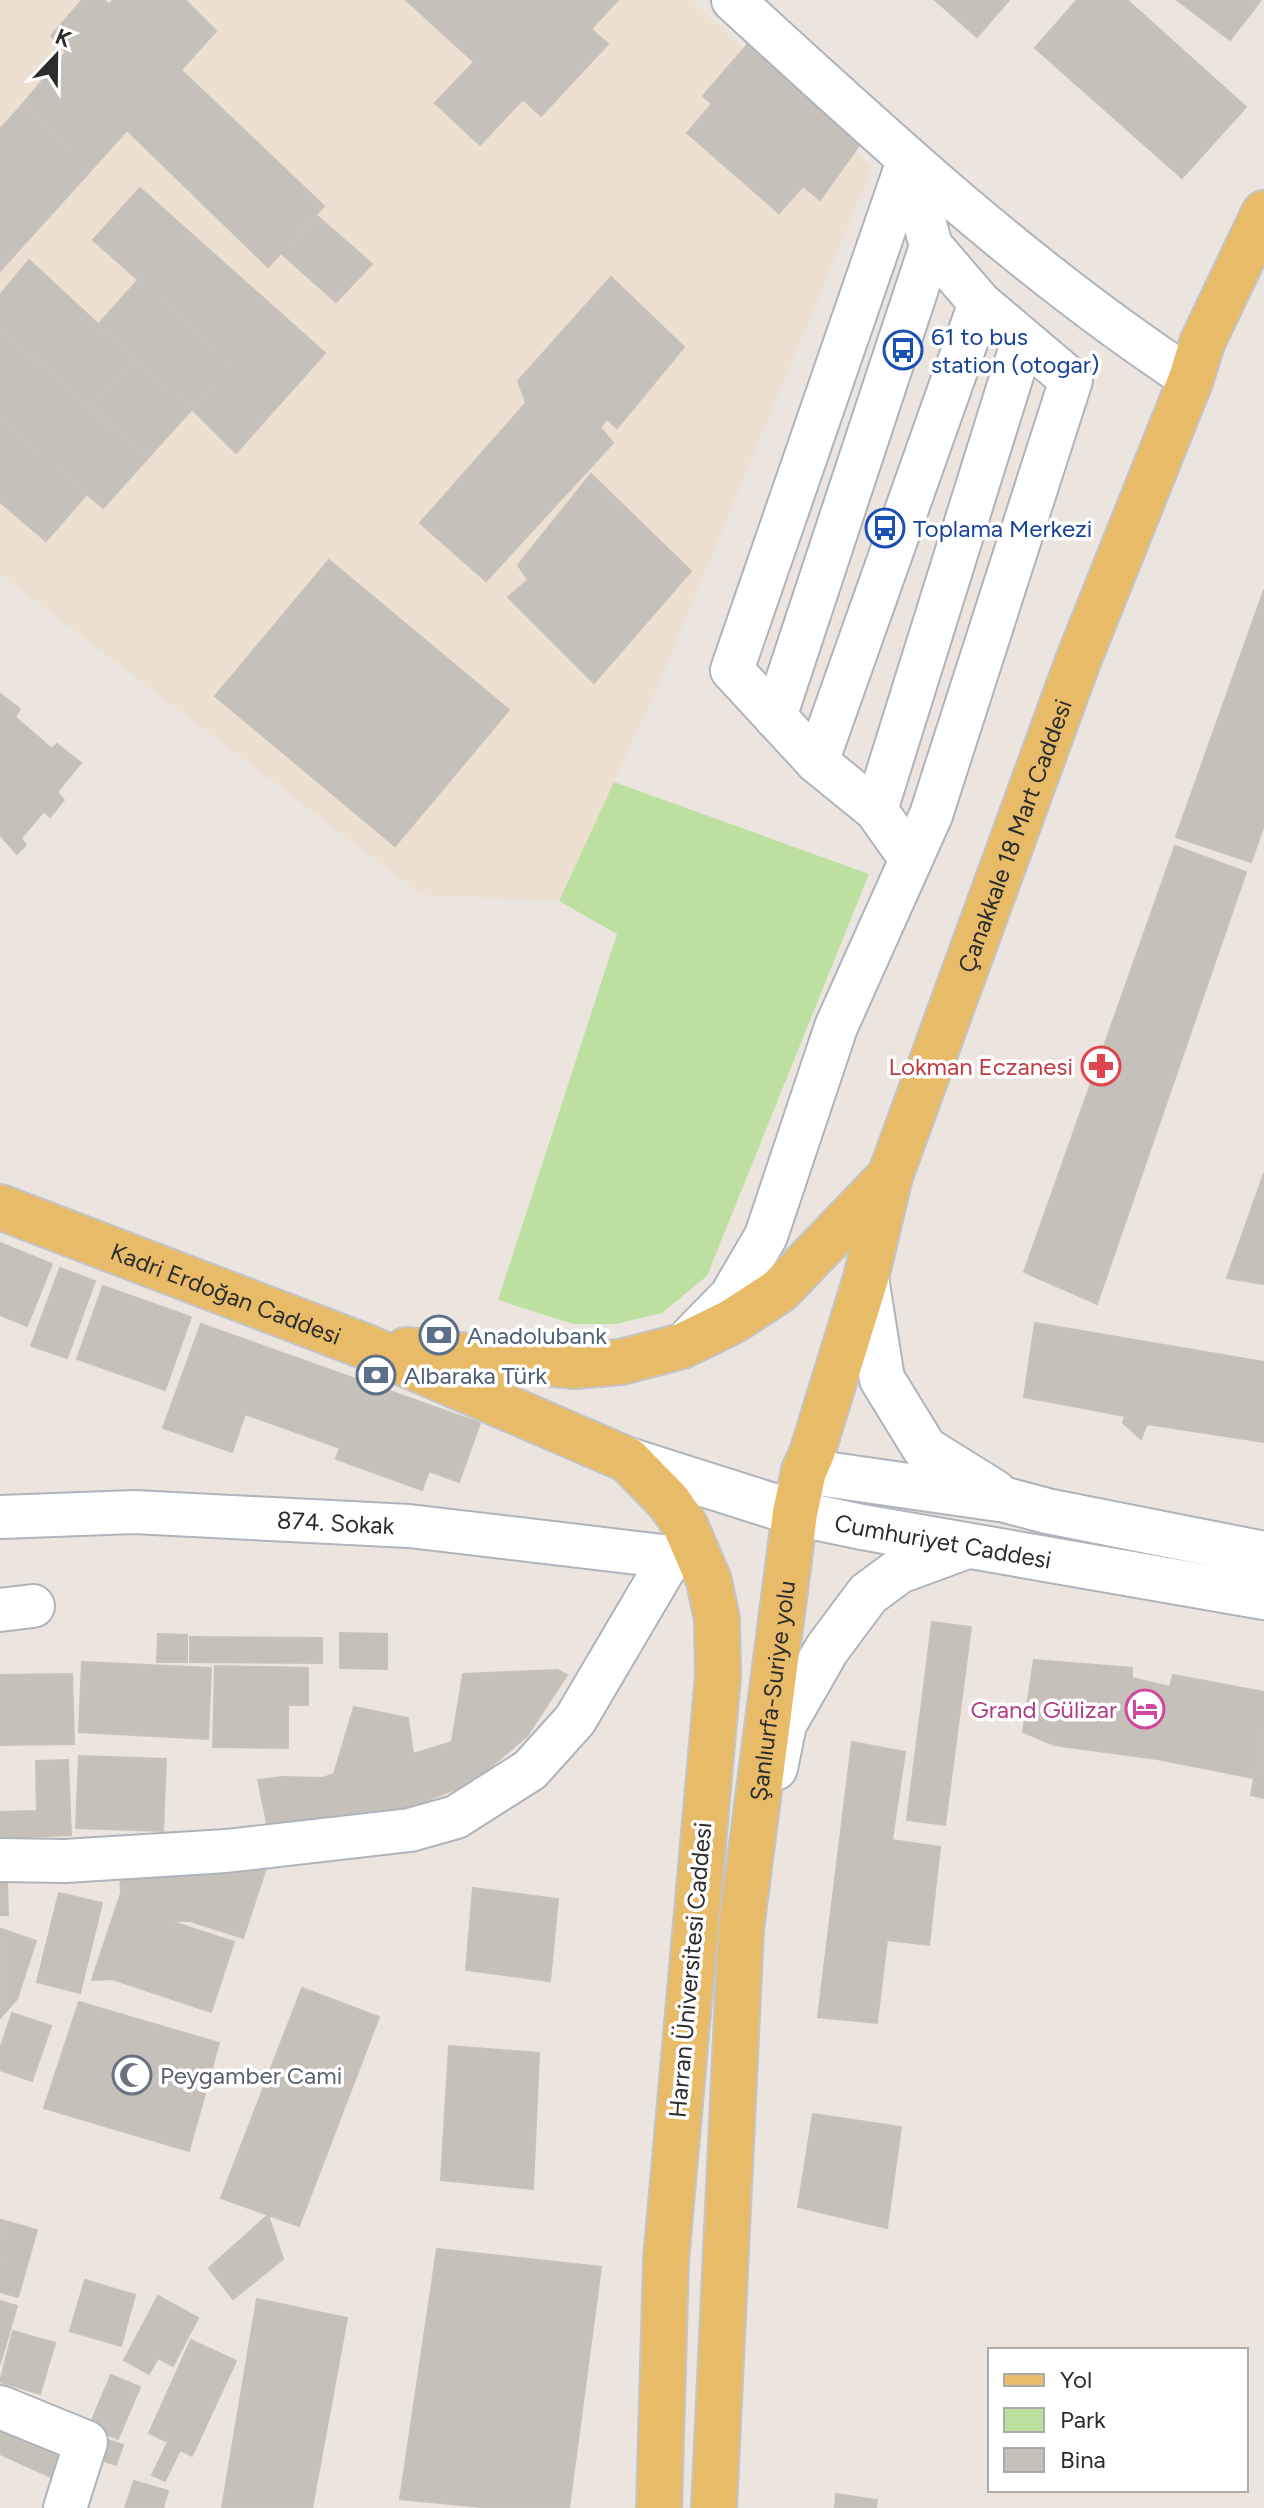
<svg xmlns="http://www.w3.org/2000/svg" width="1264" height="2508" font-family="Figtree,sans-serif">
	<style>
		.education { fill: #ede0d0 }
		.green { fill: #bddf9f }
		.building { fill: #c5c0ba; stroke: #c8c1b9; stroke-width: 2 }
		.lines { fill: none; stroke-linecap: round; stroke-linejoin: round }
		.street-casing { stroke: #afb3bb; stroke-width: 46 }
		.secondary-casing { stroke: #afb3bb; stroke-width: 48 }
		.primary-casing { stroke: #c4c4c4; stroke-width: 48 }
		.street { stroke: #fff; stroke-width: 42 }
		.secondary { stroke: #fff; stroke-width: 44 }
		.primary { stroke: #e8bb69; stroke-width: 44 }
		.labels { text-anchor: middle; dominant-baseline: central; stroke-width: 7; stroke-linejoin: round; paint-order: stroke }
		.transit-label { font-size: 24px; fill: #164399; stroke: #fff; text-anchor: start }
		.street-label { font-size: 24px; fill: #2c2c2c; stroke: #fff }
		.health-label { font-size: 24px; fill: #be3a42; stroke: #fff; text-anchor: end }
		.service-label { font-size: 24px; fill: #4e5e75; stroke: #fff; text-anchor: start }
		.hotel-label { font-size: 24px; fill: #b23c85; stroke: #fff; text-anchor: end }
		.worship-label { font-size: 24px; fill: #5b616d; stroke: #fff; text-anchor: start }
	</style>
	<rect width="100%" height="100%" fill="#ece5df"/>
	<!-- education -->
	<path class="education" d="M0,0H691L872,168L657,688L559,901L422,895L0,574Z"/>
	<!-- green -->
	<path class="green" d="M614,782L869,874L707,1276L662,1313L616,1324H573L498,1300L617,934L559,901Z"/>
	<!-- building -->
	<path class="building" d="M82,0H104L109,5L113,0H185L216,31L181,70L324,206L268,267L127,130L93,168L22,105L66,52L51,36Z
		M406,0H618L591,29L608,44L541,116L523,99L480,145L435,103L474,62Z
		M935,0H1009L977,37Z
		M1077,0H1127L1246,107L1182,178L1035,48Z
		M1177,0H1261L1230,40Z
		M754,37L863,140L820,200L803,186L779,213L687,133L712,104L703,96Z
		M22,105L93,168L0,271V129Z
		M140,188L325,353L236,453L192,409L232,363L93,240Z
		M316,215L372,264L336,302L281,253Z
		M29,260L136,359L91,407L0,328V295Z
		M611,277L684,347L617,428L607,419L600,427L613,443L486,581L420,523L526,403L518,381Z
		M138,280L232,363L192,409L97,326Z
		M0,328L147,459L103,508L0,418Z
		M136,359L192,409L147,459L91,407Z
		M0,418L87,494L46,541L0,502Z
		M591,474L691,571L594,683L508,597L528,580L518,565Z
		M329,560L509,710L395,846L215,696Z
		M1264,590V825L1251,862L1176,837Z
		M0,694L20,709L15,717L52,749L57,744L81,763L57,792L64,800L50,817L44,811L21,838L26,845L17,854L0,835Z
		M1175,846L1246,872L1097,1304L1024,1272Z
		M1264,1173V1284L1227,1278Z
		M0,1243L52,1264L27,1326L0,1315Z
		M60,1268L95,1281L67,1358L31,1346Z
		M103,1286L191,1317L165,1390L77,1359Z
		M1035,1323L1264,1362V1442L1147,1424L1141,1439L1123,1423L1125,1416L1024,1397Z
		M201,1324L480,1423L459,1482L429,1471L422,1490L336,1459L340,1448L245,1414L232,1452L163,1428Z
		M932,1622L971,1627L945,1825L907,1820Z
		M340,1633L387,1634V1669L340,1668Z
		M158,1634L187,1635V1662H157Z
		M190,1637L322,1638V1663L190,1662Z
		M1034,1660L1132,1668V1678L1170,1687L1173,1675L1264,1692V1725L1254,1778L1157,1759L1054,1745L1023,1732Z
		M82,1662L211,1668L208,1739L79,1732Z
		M215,1666L308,1668V1705H288V1748L213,1747Z
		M558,1670L567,1675L527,1736L472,1783L404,1809L269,1832L258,1780L282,1777L323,1778L334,1774L354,1707L408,1718L413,1754L452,1742L463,1674Z
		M72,1674L74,1744L0,1745V1675Z
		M1264,1725V1798L1251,1795Z
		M852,1742L905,1752L892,1840L940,1847L929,1945L887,1940L877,2023L818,2017Z
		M79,1756L166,1759L163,1831L76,1828Z
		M68,1760L71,1835L0,1838V1812L37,1811L36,1761Z
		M256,1864L266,1868L243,1938L190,1921H170L234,1942L211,2012L112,1979L92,1980L121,1893L120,1871Z
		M0,1879H7L8,1915H0Z
		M473,1888L558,1899L550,1981L466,1970Z
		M59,1893L102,1903L80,1993L37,1982Z
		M1,1929L36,1941L17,1999L1,2017Z
		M302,1988L379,2017L299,2226L221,2198Z
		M79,2002L219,2043L189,2151L44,2108Z
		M12,2013L51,2026L32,2081L0,2070V2049Z
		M449,2046L539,2053L533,2189L441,2180Z
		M813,2114L901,2127L887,2228L798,2207Z
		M268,2215L283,2259L233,2299L209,2268Z
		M1,2220L37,2230L18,2297L0,2292Z
		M437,2249L601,2267L569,2508H492L400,2499Z
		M85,2280L135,2295L121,2346L70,2331Z
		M158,2296L198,2318L173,2366L158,2358L149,2374L124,2360Z
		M257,2299L347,2318L312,2508H222Z
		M0,2301L17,2306L0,2364Z
		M13,2331L55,2343L40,2394L0,2382Z
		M191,2340L236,2361L192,2456L180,2450L165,2481L152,2475L168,2442L149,2433Z
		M111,2375L140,2387L118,2439L89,2427Z
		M5,2421L68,2449L55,2479L0,2454V2432Z
		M96,2436L123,2445L116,2465L89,2456Z
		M134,2481L168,2491L163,2508H125Z
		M836,2494L877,2500L876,2508H835Z"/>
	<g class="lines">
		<!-- street casing -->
		<g class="street-casing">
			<g id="street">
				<path d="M733,0C879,134 1025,270 1191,379"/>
				<path d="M908,161L732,670L817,762L876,810L910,858"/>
				<path d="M775,717L931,246"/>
				<path d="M817,762L980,303"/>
				<path d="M876,810L1023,340"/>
				<path d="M691,1337L731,1296L766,1236L836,1027L931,815L1071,380L980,303L931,246L908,161"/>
				<path id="s1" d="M0,1517L134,1512L409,1526L671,1557L575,1720L530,1770L456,1817L410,1830L226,1851L65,1861L0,1860"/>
				<path d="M0,1610L33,1606"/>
				<path d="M0,2407L86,2442L65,2508"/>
			</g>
		</g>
		<!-- secondary casing -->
		<g class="secondary-casing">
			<g id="secondary">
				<path d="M866,1278L882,1379L925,1449L994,1492"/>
				<path id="s2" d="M628,1460L795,1513L862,1527L1264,1597"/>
				<path d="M804,1471L1006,1500L1047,1511L1264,1554"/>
				<path d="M775,1768L784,1724L827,1649L868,1594L899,1571L967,1546"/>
			</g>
		</g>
		<!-- primary casing -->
		<g class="primary-casing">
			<g id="primary">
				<path id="s3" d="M0,1207L364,1346L628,1460L668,1501L685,1525L709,1581L717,1619L718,1676L666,2260L659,2508"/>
				<path d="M406,1350L575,1366L621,1362L682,1346L733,1321L779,1291L890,1176"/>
				<path id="s4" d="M714,2508L741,1929L795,1513L804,1471L812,1453L866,1278L890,1176L1078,661L1191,379L1202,343L1264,213"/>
			</g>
		</g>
		<!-- street -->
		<use href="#street" class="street"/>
		<!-- secondary -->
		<use href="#secondary" class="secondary"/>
		<!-- primary -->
		<use href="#primary" class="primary"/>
	</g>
	<!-- icons -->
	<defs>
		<g id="bus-ring" transform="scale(2)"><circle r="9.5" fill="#fff" stroke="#1a4fb4" stroke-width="1.5"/><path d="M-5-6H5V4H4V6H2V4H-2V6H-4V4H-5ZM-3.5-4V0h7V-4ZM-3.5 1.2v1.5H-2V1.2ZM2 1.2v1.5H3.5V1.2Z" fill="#1a4fb4"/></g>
		<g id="pharmacy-ring" transform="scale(2)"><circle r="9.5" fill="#fff" stroke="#e0444e" stroke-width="1.5"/><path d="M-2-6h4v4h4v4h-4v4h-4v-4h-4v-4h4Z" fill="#e0444e"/></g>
		<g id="bank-ring" transform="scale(2)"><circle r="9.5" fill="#fff" stroke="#5c6f8a" stroke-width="1.5"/><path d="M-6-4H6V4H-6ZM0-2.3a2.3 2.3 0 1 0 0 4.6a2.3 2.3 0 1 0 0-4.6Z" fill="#5c6f8a"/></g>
		<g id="hotel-ring" transform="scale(2)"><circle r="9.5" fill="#fff" stroke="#d1479c" stroke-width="1.5"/><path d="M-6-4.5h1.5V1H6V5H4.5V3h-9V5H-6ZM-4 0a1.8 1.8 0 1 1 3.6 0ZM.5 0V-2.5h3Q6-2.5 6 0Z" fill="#d1479c"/></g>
		<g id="mosque-ring" transform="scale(2)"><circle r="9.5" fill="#fff" stroke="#6b7280" stroke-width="1.5"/><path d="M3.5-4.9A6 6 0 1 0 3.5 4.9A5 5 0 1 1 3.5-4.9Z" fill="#6b7280"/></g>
	</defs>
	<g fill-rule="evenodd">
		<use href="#bus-ring" x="903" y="350"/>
		<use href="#bus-ring" x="885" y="528"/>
		<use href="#pharmacy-ring" x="1101" y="1066"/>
		<use href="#bank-ring" x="439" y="1335"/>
		<use href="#bank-ring" x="376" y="1375"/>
		<use href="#hotel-ring" x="1145" y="1709"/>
		<use href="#mosque-ring" x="132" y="2075"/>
	</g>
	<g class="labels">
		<!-- transit labels -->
		<g class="transit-label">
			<text x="931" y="336">61 to bus<tspan x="931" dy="28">station (otogar)</tspan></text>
			<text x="913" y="528">Toplama Merkezi</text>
		</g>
		<!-- street labels -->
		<g class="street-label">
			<text stroke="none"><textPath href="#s4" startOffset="1712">Çanakkale 18 Mart Caddesi</textPath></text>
			<text stroke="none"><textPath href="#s3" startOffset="242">Kadri Erdoğan Caddesi</textPath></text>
			<text stroke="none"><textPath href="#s1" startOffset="336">874. Sokak</textPath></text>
			<text stroke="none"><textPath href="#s2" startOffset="326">Cumhuriyet Caddesi</textPath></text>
			<text stroke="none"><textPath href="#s4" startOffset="820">Şanlıurfa-Suriye yolu</textPath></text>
			<text transform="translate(690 1970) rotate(-85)">Harran Üniversitesi Caddesi</text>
		</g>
		<!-- health labels -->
		<g class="health-label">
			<text x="1073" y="1066">Lokman Eczanesi</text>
		</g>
		<!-- service labels -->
		<g class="service-label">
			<text x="467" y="1335">Anadolubank</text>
			<text x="404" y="1375">Albaraka Türk</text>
		</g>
		<!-- hotel labels -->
		<g class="hotel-label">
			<text x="1117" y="1709">Grand Gülizar</text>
		</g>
		<!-- worship labels -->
		<g class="worship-label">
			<text x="160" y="2075">Peygamber Cami</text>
		</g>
	</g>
	<!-- legend -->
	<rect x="988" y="2348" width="260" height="144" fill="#ffffff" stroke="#ababab" stroke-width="2"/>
	<rect x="1004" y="2374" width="40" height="12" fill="#e8bb69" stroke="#ababab" stroke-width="2"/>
	<text x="1060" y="2388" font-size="24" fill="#2c2c2c">Yol</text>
	<rect x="1004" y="2408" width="40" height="24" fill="#bddf9f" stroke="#ababab" stroke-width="2"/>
	<text x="1060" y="2428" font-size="24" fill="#2c2c2c">Park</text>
	<rect x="1004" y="2448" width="40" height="24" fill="#c5c0ba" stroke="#ababab" stroke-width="2"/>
	<text x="1060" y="2468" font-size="24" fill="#2c2c2c">Bina</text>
	<!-- north arrow -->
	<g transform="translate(56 56) rotate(22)" stroke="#ffffff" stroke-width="6" paint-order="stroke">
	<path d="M0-6L14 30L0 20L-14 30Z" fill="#2c2c2c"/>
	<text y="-12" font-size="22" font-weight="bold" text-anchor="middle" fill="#2c2c2c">K</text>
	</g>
</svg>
